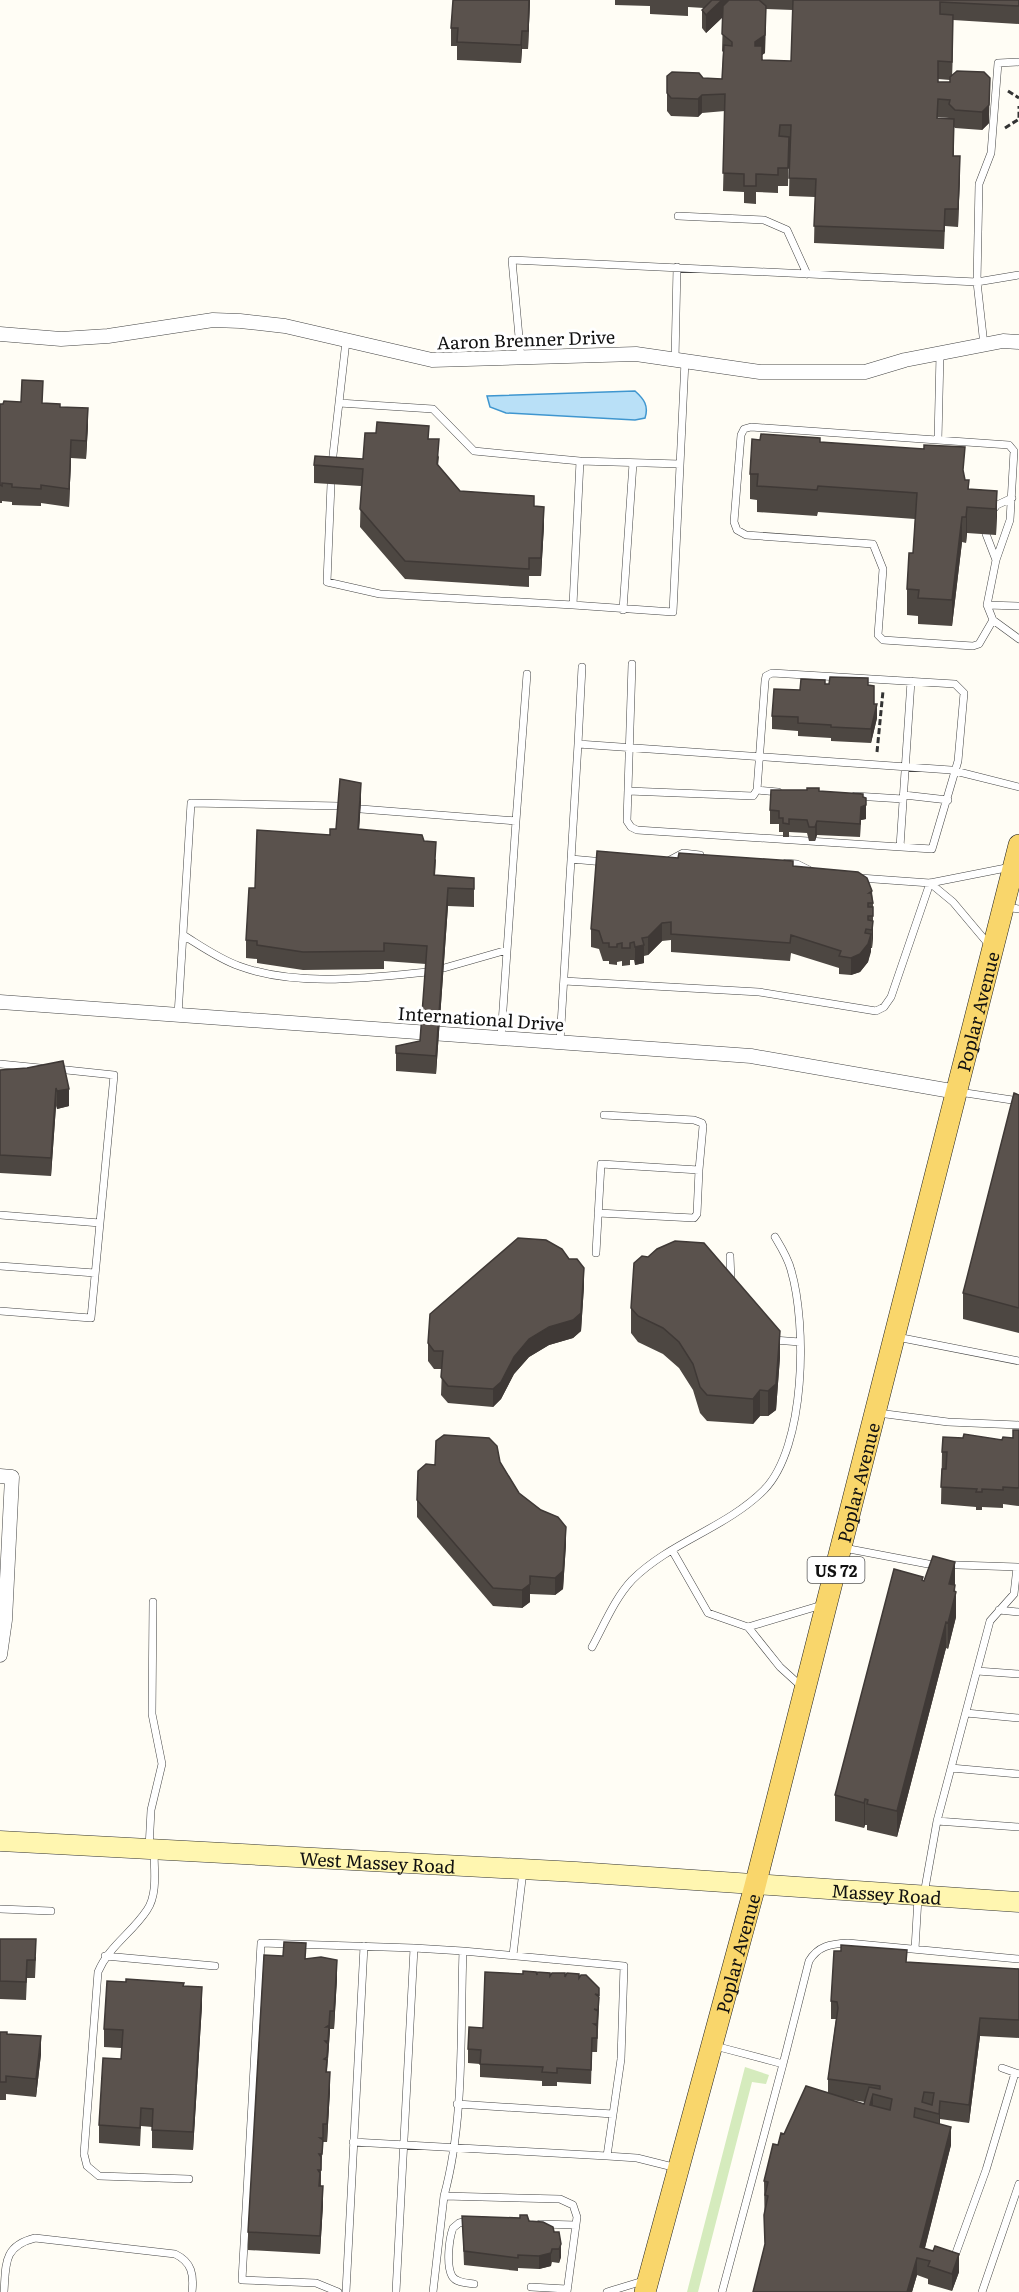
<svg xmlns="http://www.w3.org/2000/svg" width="1019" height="2292" font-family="Literata,serif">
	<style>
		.green { fill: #d5ebbd }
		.water { fill: #b9e0f7; stroke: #3f96cf; stroke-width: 1.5 }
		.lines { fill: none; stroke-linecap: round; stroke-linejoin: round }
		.lane-casing { stroke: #444; stroke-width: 8 }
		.street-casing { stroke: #444; stroke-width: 15 }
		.secondary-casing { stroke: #333; stroke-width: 21 }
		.primary-casing { stroke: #222; stroke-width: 22 }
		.path { stroke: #333; stroke-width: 3; stroke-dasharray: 6 3; stroke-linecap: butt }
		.lane { stroke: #fff; stroke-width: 7 }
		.street { stroke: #fff; stroke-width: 14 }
		.secondary { stroke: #fff6b0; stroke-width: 20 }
		.primary { stroke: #f9d66b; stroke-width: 21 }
		.wall { fill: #4d4742; fill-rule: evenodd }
		.shaded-wall { fill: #3f3936 }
		.building { fill: #5a524d; stroke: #3f3936; stroke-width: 1.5; fill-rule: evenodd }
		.labels { text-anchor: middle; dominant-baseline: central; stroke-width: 6; stroke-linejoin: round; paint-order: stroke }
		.shield { fill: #fff; stroke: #585858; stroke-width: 1.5 }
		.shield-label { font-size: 16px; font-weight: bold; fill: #111 }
		.street-label { font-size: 18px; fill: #111; stroke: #fff }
	</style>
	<rect width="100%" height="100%" fill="#fffdf5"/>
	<!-- green -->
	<path class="green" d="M745,2067L769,2075L766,2084L752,2082L698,2292H687Z"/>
	<!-- water -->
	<path class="water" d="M635,391C644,399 649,406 645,418L635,420L506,413L490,407L487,396Z"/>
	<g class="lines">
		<!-- lane casing -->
		<g class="lane-casing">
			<path id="lane" d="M678,216L764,220L787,230L807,274
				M984,345L977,282L979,184L991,153L998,63L1019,62
				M521,359L512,260L977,282L1019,275
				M675,360L677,267
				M938,440L940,354
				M580,461L680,464
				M332,464L346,341
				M331,484L327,582L380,594L573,605L580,461L474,451L433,409L339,403
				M992,511L997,505L1012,498
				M986,534L996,560
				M573,605L673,612L685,361
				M987,605L996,560L1010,520L1014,451L1009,445L751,427L744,429L741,435L734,522L737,530L746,535L873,544L883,569L878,635L883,640L973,646L979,644L993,620
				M1019,606L987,605L993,620L1019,639
				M623,610L633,463
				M582,667L578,744L951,770L1019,787
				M757,790L778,792
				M628,791L753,796L757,790L765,681L766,676L772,673L955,684L964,693L958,761L932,849L637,830L631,827L627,821L632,664
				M904,795L948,800
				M855,796L903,799
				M361,809L516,821L501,1038
				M516,821L527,674
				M900,847L911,681
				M571,859L604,862
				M668,861L683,853L700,855
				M786,863L797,864L809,870
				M930,883L953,902L990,946
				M930,883L1011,867
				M1006,907L1019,909
				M183,935C201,946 219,959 239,966C296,987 368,978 426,972
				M444,968L507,950
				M564,981L759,992L876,1011L884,1007L891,997L930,883L860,878
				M178,1015L191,803L339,806
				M560,1042L578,744
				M0,1064L40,1068
				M959,1092L1019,1101
				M598,1213L694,1218L697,1214L699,1170
				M0,1215L100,1223
				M596,1253L601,1164L699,1170L703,1126L702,1123L694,1120L604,1115
				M730,1256L731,1281
				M0,1266L95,1273
				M0,1311L91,1318L114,1075L57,1069
				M897,1337L1019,1361
				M774,1340L800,1342
				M878,1413L948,1422L1019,1425
				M844,1548L928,1564L1019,1567
				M672,1550L708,1613L748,1627
				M999,1610L1019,1612
				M592,1647C604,1625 615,1598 632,1580C670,1542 726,1528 764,1490C806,1447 807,1324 791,1270C788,1258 781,1247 775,1237
				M977,1671L1019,1674
				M802,1687L780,1667L748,1627L822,1605
				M966,1713L1019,1718
				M951,1768L1019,1774
				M937,1821L990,1621L1014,1594L1017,1567
				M149,1848L151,1810L162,1764L152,1714L153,1602
				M154,1851C154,1869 158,1894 147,1910C132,1933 109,1946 98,1972L84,2154L87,2166L99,2176L189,2179
				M924,1894L937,1821L1019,1827
				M0,1909L51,1911
				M414,1948L463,1951
				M915,1949L918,1898
				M513,1955L523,1871
				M105,1956L215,1966
				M715,2046L783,2064L722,2292
				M783,2064L809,1961C818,1946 830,1944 848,1943L1019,1959
				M1002,2068L1019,2074
				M457,2104L613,2114
				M353,2142L607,2156L637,2158L677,2168
				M444,2196C465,2120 460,2030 463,1951L624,1966L621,2059L607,2156
				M471,2220L459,2223L453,2228C449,2239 446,2265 452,2276C456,2283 467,2283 474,2284
				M540,2224L576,2225
				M953,2261L986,2170L1015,2073
				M531,2287L567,2289
				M4,2292C6,2264 3,2246 35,2238L175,2254C192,2262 194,2275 192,2292
				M338,2292L316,2283L242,2280L261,1943L414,1948L396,2292
				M346,2292L364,1946
				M433,2292L444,2196L560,2199L573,2205L577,2217L567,2292
				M607,2292L643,2281
				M982,2292L1019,2184"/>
		</g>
		<!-- street casing -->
		<g class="street-casing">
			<path id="street" d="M0,334L61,339L108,336L213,320L240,321L285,326L432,360L636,354L760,372H865L905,360L1003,341L1019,342
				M0,1002L751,1056L957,1092
				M0,1476L12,1477L5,1620L0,1655"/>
		</g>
		<!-- secondary casing -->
		<g class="secondary-casing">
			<g id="secondary">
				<path id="s1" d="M0,1841L576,1872L1019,1902"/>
			</g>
		</g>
		<!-- primary casing -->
		<g class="primary-casing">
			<g id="primary">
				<path id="s2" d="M645,2292L755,1886L1019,845"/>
			</g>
		</g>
		<!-- path -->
		<path class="path" d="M1008,91L1019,98
			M1005,128L1019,119V106
			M877,752L883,691"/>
		<!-- lane -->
		<use href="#lane" class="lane"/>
		<!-- street -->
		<use href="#street" class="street"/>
		<!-- secondary -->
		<use href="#secondary" class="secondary"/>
		<!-- primary -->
		<use href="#primary" class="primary"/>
	</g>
	<!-- wall -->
	<path class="wall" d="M530,0L528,49H522L521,63L457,60V46H451V28Z
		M615,0H1019V24L953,20L952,76L984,72L989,123L982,130L955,128L954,127V156L960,174L958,227L945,226L944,249L814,243L815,197L789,196L790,143H789L788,186H778V193L756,192V204L744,203V192L723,191L725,111L702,113L698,117L671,116L667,111V93L703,78L722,79L723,52L722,51L723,17L706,33L702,28V10L704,8L688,7V16L650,14V6L615,5ZM766,9L793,10L791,61L762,60V55L765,53ZM938,79L950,80V82H938ZM938,117L949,118V119L937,118Z
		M43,403L60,407L88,425L86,459L71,458L69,507L41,503V506L12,505V502L2,501V503H0V404Z
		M429,439L439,457L438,466L460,491L534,506L544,525L541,576H529V587L405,579L360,527L361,486L314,483V465L363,459Z
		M760,440L820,442L964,478L969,489L997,491L996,535L967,533L966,543L962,542L952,626L918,624V616L907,615V589L913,553L915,519L818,512L817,516L757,512V500L750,499V474Z
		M825,684L868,685L874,704L877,718L871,743L831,741V738L798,736V731L772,729V716L800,690Z
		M819,791L863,797L866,811V819L861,820L860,837L817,835L815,841H809L807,833L789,832V837H783V832H779V824H770V810Z
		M361,800L359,829L424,841L436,860L435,876L474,878V907L448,906L436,1074L396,1071V1046L420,1041L426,964L384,961V969L303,970L257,963V959L246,958V940L255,888L330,835L336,829Z
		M793,866L872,891L873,903V934L872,948H871L868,962L860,972L851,975L839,974V968L791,953L790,961L671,952V940L662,941L648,955L644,956V963L635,965L634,960H630V965L622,966V961L617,962V965L609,964V961H603L599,949L591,947V929Z
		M63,1061L69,1106L57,1109L56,1106L51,1176L0,1173V1070L27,1068Z
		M1019,1095V1333L963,1319V1293Z
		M584,1286L581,1331L573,1338L549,1345L529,1357L514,1374L501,1399L493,1407L448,1403L441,1395L442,1369H434L428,1361V1343Z
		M631,1308L780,1357L776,1410L768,1416H760L753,1424L707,1421L700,1413L693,1390L679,1368L663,1354L638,1342L631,1333Z
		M1019,1430V1506L1003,1504V1508L982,1507V1510H976V1507L941,1504L942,1452L1013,1438Z
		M500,1462L519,1493L566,1544L563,1589L555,1595L530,1594V1602L522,1608L493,1606L417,1517V1500L435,1465Z
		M923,1581L955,1585L956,1617L948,1649L946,1648L897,1837L867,1830V1825H865L864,1828L835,1821V1795Z
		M0,1939L36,1957L35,1978H27L26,2000L0,1999Z
		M306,1959L337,1978L334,2029H330L328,2059L327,2072L330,2090L327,2142H323L321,2172V2186L323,2204L320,2254L248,2250V2232Z
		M907,1962L1019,1969V2038L980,2036L969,2123L940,2119V2124L951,2145L925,2248L959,2272L952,2291L928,2284V2279L917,2275L912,2292H753L765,2246L764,2181L778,2145L784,2134L828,2093V2079L836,2019H831V2001ZM851,2100L865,2102L864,2104Z
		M537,1975L579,1978L599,1988V2008L597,2052H592L591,2084L557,2082V2086H542V2081L480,2077V2064L468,2063V2049L483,2028Z
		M183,1986L202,2005L193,2150L152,2148V2127L141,2126L140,2146L99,2143V2125L121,2059V2048L104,2047V2029Z
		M0,2032L7,2034L41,2054L36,2097L6,2094V2100H0Z
		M462,2216L520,2218L553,2227L561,2257L559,2263L552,2262L551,2266L539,2269L518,2268V2271L464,2265Z"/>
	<!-- shaded-wall -->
	<path class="shaded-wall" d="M529,0H530L528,49V31Z
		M722,0H732V8L706,33V15Z
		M766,6L765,53L755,60V42Z
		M953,15V33L952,80V62Z
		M522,31V49L521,63V45Z
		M990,78L989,123L982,130V112Z
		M702,95V113L698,117V99Z
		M960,156V174L958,227V209Z
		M88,408V425L86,459V441Z
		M71,440V458L69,507V489Z
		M997,491V517L996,535V509Z
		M544,507V525L541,576V558Z
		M967,507V533L966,543V517Z
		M962,517V542L952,626V600Z
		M877,704V718L871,743V729Z
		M361,783V800L358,847V829Z
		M866,798V819L861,820L860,837L861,807Z
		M817,821V835L815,841V827Z
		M448,888V906L436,1074V1056Z
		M873,921V938L872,948V930Z
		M662,923V941L648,955V937Z
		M866,929V947L871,934V952L868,962L860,972L851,975V958L865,933Z
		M644,945V963L635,965V947Z
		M56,1088V1106L51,1176V1158Z
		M69,1089V1106L57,1109V1091Z
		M584,1268V1286L581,1331L573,1338L549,1345L529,1357L514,1374L501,1399L493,1407V1389L514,1357Z
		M780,1331V1357L776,1410L768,1416V1391Z
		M760,1390V1416L753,1424V1399Z
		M566,1527V1544L563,1589L555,1595V1578Z
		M955,1562V1587L949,1584Z
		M530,1576V1602L522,1608V1590Z
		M955,1585V1596L956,1592V1617L948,1649V1623Z
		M946,1622V1648L897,1837V1811Z
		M865,1799V1825L864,1828V1803Z
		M337,1960V1978L334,2029V2011Z
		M202,1987V2005L193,2150V2132Z
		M330,2011V2029L328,2059V2041L326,2027Z
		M980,2018V2036L969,2123V2105Z
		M41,2036V2054L36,2097V2079Z
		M330,2072V2090L327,2142V2124Z
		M873,2094V2112L870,2105Z
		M940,2101V2119L939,2132V2114Z
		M951,2127V2145L922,2259L920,2247Z
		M323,2186V2204L320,2254V2236Z
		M561,2244V2257L559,2263V2249Z
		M551,2253V2266L539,2269V2256Z
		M959,2254V2272L952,2291V2274Z
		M917,2258V2275L912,2292H907Z"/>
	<!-- building -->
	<path class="building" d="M453,0H529L528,31H522L521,45L457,42L458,28H451Z
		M712,0H722L706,15L702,10Z
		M729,0H759L766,6L765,35L755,42V46H762V60L791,61L793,0H1019V6L940,2V14L953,15L952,62L938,61V82H950V77L957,71L984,72L990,78L989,105L982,112L955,110L949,104L950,100L938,99L937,118L954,119L953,156H960L958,209H945L944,231L814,226L816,179L789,178L791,125H780L779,136L789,137L788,168H778V175L756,174V186H744V174L723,173L725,94L702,95L698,99L671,98L667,93V76L672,72L699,73L703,78L722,79L724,45L732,46V42L722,34L723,6Z
		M22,380L43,381L42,403L60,404V407L88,408L86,441L71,440L69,489L41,485V489L12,487V484L2,483V486L0,485V404H3L4,401L21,402Z
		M377,422L429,426L428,439H439L437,464L460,491L534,496V506L544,507L541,558H529V569L405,561L360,509L363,469L314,465L315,456L363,459L365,433H376Z
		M761,434L820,438V442L924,449V445L965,447L963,470L965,480H969L968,489L997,491L996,509L967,507L966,517H962L952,600L918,598L919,590L907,589L909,553H913L917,493L818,486L817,490L757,486L758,474H750L752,439L760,440Z
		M830,677L868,678V685L874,686V704H877L871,729L831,727V725L798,723V717L772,716L774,689L800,690L801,679L825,680V684H829Z
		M340,779L361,783L358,829L422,835L424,841L436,842L434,875L474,878V889L448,888L436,1056L396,1053V1046L420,1041L427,946L384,943V951L303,952L257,945V941L246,940L249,888H255L257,830L330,835V829H336Z
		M807,788H819V791L863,794V797L866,798V805L861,807L860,824L817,821L815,827H809L807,820L789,819V824L783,823V818H779V811L770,810L771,790H807Z
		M597,851L678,858L679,853L793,861V866L858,872L867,878L872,891L869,893H871L873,903H868V907H873V916H868V920L873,921L872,930L866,929L865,933L871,934L868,944L860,954L851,958L839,956L841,951L791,935L790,943L671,934V922L662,923L648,937L642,938L644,945L635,947L634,942L630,943V948H622V943L617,944V947H609V943H603L599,931L591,929Z
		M63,1061L69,1089L57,1091L56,1088L51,1158L0,1155V1070L27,1068Z
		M1014,1093L1019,1095V1308L963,1293Z
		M518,1238L546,1240L562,1249L569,1259H577L584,1268L581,1313L573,1320L549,1327L529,1339L514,1357L501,1382L493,1389L448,1386L441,1377L443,1351H434L428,1343L430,1314Z
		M675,1241L704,1243L780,1331L776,1384L768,1391L760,1390L753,1399L707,1395L700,1387L693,1364L679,1342L663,1328L638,1316L631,1308L634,1263L642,1256L648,1257L657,1249Z
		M1013,1430H1019V1488L1003,1487V1490L982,1489V1492H976L977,1489L941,1487L942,1469H946L947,1452H942L943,1437L963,1438L964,1434L1002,1440L1003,1437L1013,1438Z
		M444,1435L489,1438L497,1446L500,1462L519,1493L541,1510L558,1517L566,1527L563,1571L555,1578L530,1576V1584L522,1590L493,1588L417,1500L418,1471L426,1464L435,1465L436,1441Z
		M933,1556L955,1562L949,1584L955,1585L954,1591L956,1592L948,1623L946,1622L897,1811L867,1804L868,1800L865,1799L864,1803L835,1795L894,1569L923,1577L922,1580L924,1581Z
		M0,1939H36L35,1960H27L26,1982L0,1981Z
		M284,1942L306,1943L305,1959L321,1957L337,1960L334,2011H330L329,2025L326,2027H329L328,2041H325L328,2044L327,2057L324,2059L327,2060L326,2072H330L327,2124H323V2138H320L323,2140L322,2154H319L321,2157V2170H318L320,2173L319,2186H323L320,2236L248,2232L264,1955L283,1956Z
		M841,1945L907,1950L906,1962L1019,1969V2020L980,2018L969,2105L940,2101L939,2114L915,2108L914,2117L951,2127L920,2247L933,2251L935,2246L959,2254L952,2274L928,2266L930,2261L917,2258L907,2292H753L765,2244L764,2215L768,2196L765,2195L768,2182L764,2181L773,2144L778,2145L781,2133L784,2134L806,2086L864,2104L869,2087L880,2089V2086L828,2079L838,2008L837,2002L831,2001L834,1951H841ZM924,2092L934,2093L932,2105L922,2102ZM873,2094L892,2099L890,2110L870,2105Z
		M523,1971L536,1972L537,1975V1972L550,1973V1976L552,1973H565V1977L567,1973L579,1974V1978L581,1975H586L599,1988V1995L595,1994L599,1997L598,2010L594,2009L598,2011L597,2024H594L597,2026V2038H592L591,2070L557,2068V2073L542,2072L543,2067L480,2064L481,2050L468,2049L469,2027L483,2028L485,1972L523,1974Z
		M126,1979L184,1983L183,1986L202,1987L193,2132L152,2130L153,2109L141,2108L140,2128L99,2125L103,2058L121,2059L123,2030L104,2029L107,1981L126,1982Z
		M0,2032H7V2034L41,2036L36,2079L6,2076V2082H0Z
		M520,2215H527L529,2221L543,2222L553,2227L554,2232H559L561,2244L559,2249H552L551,2253L539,2256L518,2255V2258L464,2251L462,2216L520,2218Z"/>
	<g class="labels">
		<!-- shield labels -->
		<rect class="shield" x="807.5" y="1557" width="57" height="26" rx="4.5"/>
		<g class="shield-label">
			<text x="836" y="1570">US 72</text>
		</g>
		<!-- street labels -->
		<g class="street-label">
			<text transform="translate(526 339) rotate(-2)">Aaron Brenner Drive</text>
			<text stroke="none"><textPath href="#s2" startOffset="1323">Poplar Avenue</textPath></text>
			<text transform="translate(481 1018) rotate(4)">International Drive</text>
			<text stroke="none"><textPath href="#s2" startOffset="837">Poplar Avenue</textPath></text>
			<text stroke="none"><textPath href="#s1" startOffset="378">West Massey Road</textPath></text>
			<text stroke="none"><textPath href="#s1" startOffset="888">Massey Road</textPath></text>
			<text stroke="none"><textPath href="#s2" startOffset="351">Poplar Avenue</textPath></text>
		</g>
	</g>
</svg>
